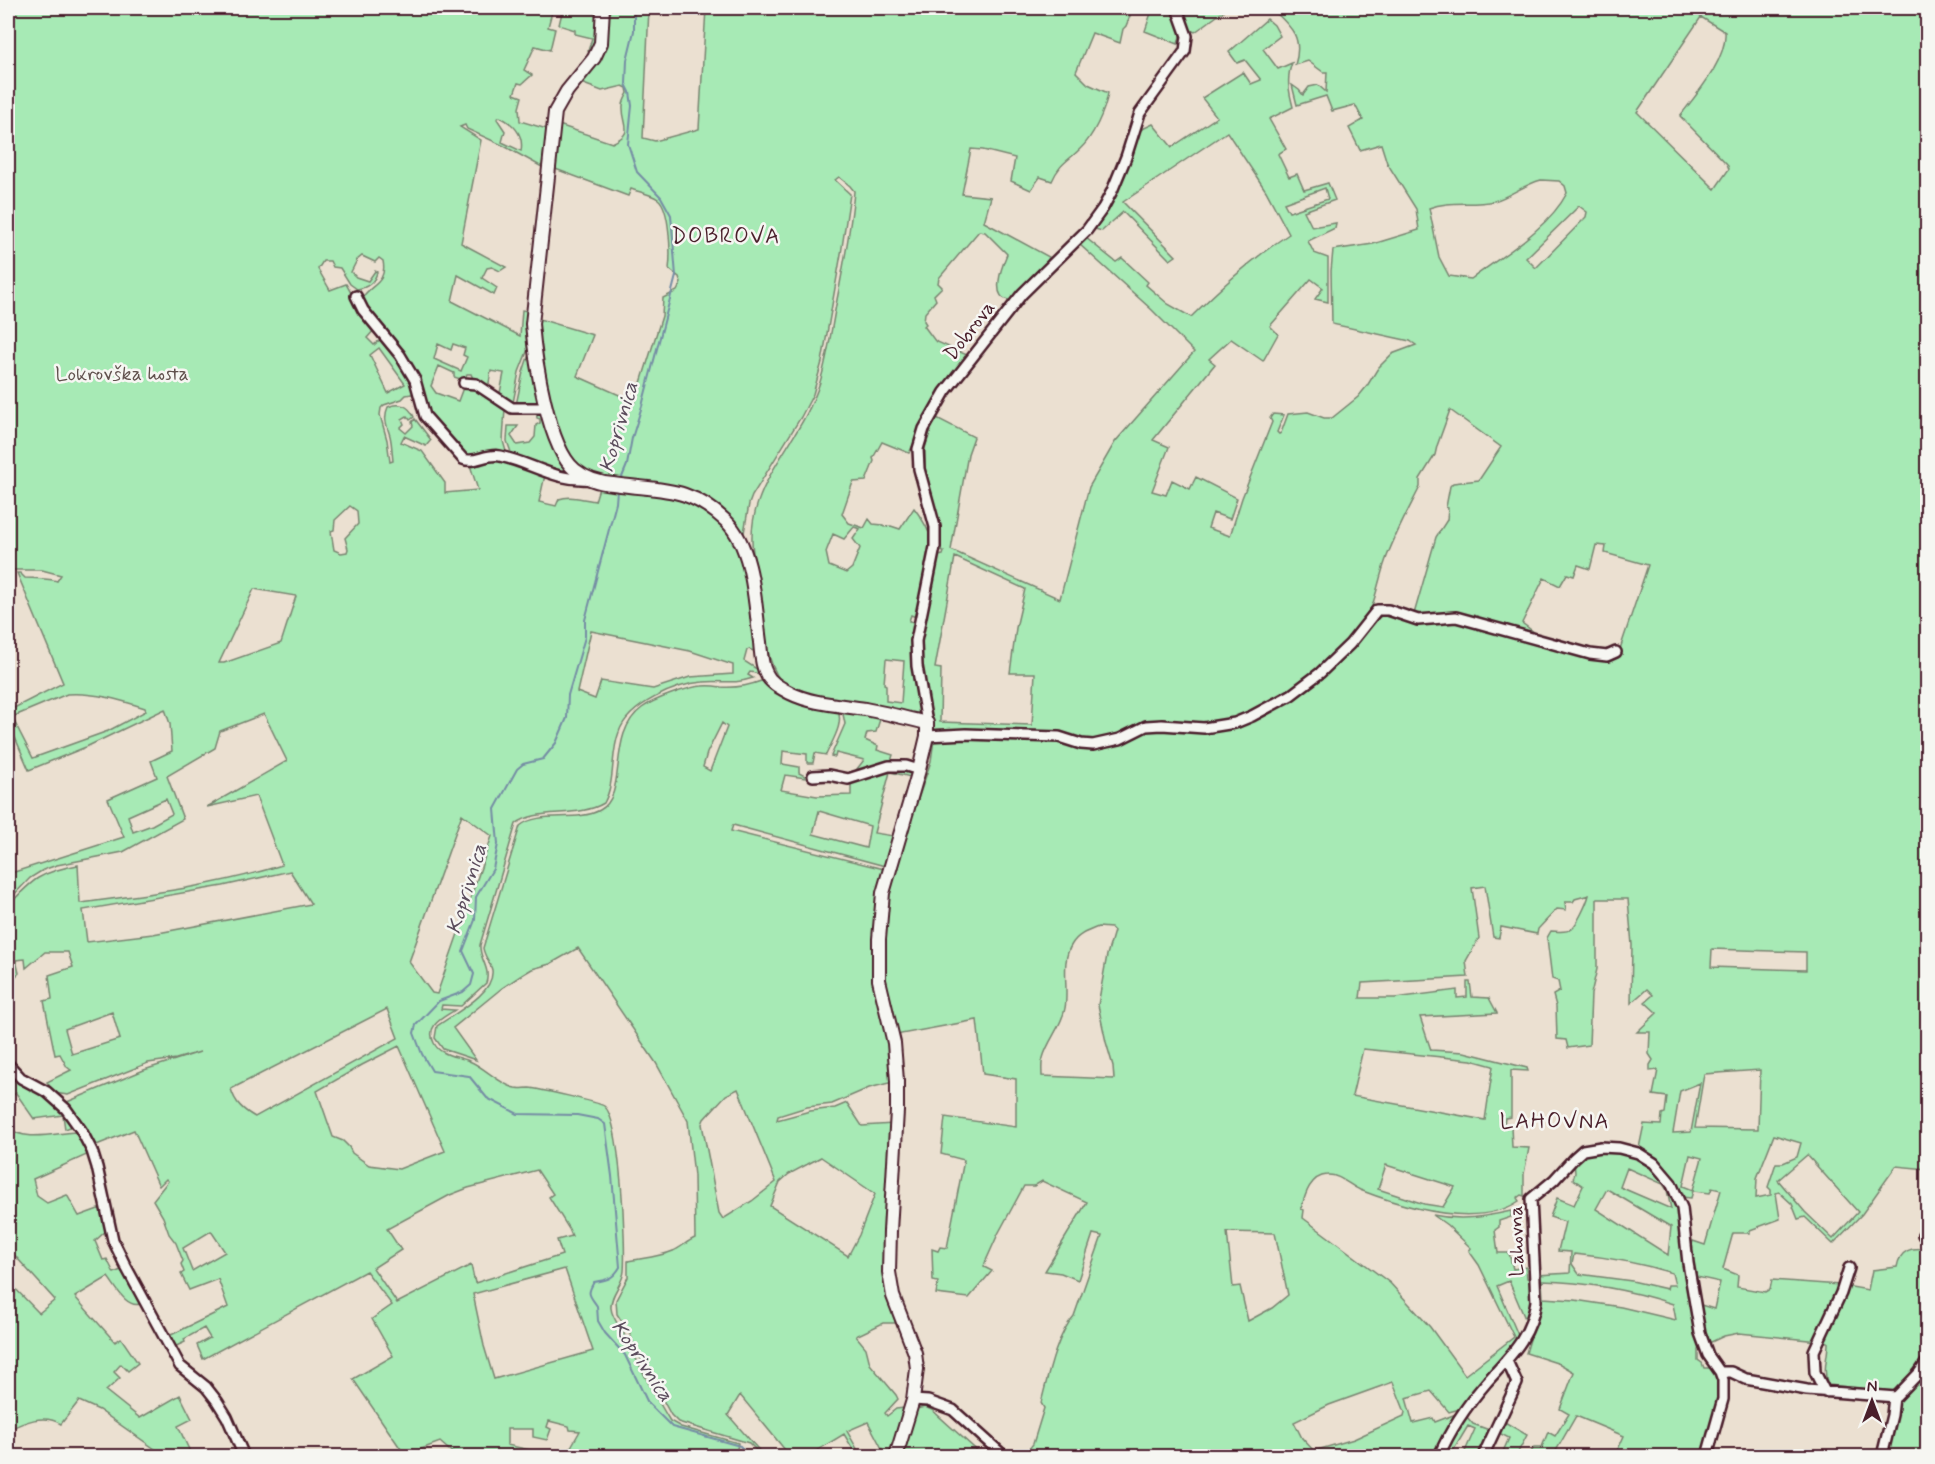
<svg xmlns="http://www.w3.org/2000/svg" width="1935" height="1464" font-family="Mynerve,sans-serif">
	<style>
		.green { fill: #a7eab5; stroke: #788470; stroke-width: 1.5; fill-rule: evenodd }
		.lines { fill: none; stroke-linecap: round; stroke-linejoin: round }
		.stream { stroke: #758da4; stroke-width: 2 }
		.minor-casing { stroke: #4a1f2b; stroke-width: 14 }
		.tertiary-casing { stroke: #4a1f2b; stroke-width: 16 }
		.minor { stroke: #f6f6f2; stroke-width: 9 }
		.tertiary { stroke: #f6f6f2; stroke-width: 12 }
		.labels { text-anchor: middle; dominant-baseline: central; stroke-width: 5; stroke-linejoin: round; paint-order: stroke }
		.street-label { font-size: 20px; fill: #4a1f2b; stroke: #f6f6f2 }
		.park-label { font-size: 20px; fill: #61524e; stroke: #f6f6f2 }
		.water-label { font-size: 21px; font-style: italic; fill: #5c4d5d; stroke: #f6f6f2 }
		.quarter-label { font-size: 22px; letter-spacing: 1.5px; fill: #4a1f2b; stroke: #f6f6f2 }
	</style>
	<rect width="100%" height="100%" fill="#ebe0d1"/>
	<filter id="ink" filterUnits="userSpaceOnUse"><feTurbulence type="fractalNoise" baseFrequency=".0167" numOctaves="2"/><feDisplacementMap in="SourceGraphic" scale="12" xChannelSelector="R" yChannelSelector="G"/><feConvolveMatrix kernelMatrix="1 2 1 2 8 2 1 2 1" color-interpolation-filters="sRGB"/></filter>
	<g filter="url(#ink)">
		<!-- green -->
		<path class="green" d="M8,8H534L533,12L539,13L541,8H553L548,27L555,29L550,50L535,46L524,70L532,75L522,84L518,83L514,94L522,97L519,108L520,121L547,129L542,167L504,146L467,129L465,125L460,127L481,140L461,243L506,267L500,271L492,267L487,268L482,278L497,288L494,295L458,275L452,301L520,336L522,310L528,311V349L519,372L513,403L511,405L499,398L504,373L491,371L488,389L474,381L471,374H467L464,380L454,377V373L439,366L431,386L436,393L458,401L464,385L477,386L505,408L503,441L507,455L490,452L467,459L455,442L425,409L418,383L413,371L402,355L370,318L360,302C366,285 388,286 383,261L379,258L375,262L362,256L357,260L351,272L356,277L368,281L375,271L377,272C375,282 367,288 357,289L350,284L340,268L333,267L330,261H323L318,269L330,290L346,284L359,307L375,329L367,338L374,345L382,338C399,351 412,373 418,393L406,395L402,399L384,405L381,408L380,415L387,440L390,462L393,461C392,453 392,444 390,436C387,426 383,418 388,407C399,402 409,405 414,417L410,420L407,416L402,419L404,424L400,428L406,433L413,426L412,422L415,419L431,440L426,446L404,436L401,442L422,451L445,483V493L478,490L470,465L486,459H497L545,475L539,502L556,506L559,499C570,495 583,499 595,501L599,488C608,490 617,488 626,489C643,489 661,491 676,495C690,499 702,506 712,515C756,554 742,600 757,651L756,652L749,649L747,650L744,661L763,673L761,674L750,672L748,675L753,678C732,685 723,680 703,682C676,684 628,705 619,732C610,755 616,781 604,803C578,819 536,807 516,824L480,945C479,959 491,968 486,983L461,1006L442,1005L441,1009L455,1010C443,1018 425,1025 434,1043C436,1047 438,1050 443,1052C451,1057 460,1057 469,1061C485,1067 498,1084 515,1088C520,1089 525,1088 529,1088C539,1089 598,1102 604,1106C621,1119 626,1246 624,1271C623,1284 610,1294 611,1308C612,1319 621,1327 625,1336C639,1365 653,1393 670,1421L681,1427L738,1443L737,1449L741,1451L746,1456H588L579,1451L568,1452L580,1431L570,1430L569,1426L549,1421L547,1427L551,1429L547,1440L533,1437V1429H507V1445L530,1450L528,1456H456L440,1442L405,1455L353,1379L393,1356L372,1319L392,1305L366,1271L203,1359L197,1345L210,1338L204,1328L184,1339L185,1342L172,1348L168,1337L171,1335L228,1307L218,1279L189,1290L181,1274L184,1272L181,1264L183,1261L176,1243L169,1234L163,1217L153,1200L168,1181L166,1179L159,1186L134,1130L94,1146L86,1132L68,1108L67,1102L144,1070L200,1052L176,1059L148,1063L68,1095L54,1093L47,1082L71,1070L67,1067L60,1054L55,1055L44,1001L52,999L49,975L73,967L68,952H45L26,968L25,959L16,960L19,973L8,984V906C33,879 40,872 78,865L80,903C148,894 217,886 282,865L256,796L207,807L287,761L264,714L220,731L215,748L167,776L183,819L123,852L57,865L43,870L30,878L8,901V874L124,837L108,799L157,777L151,761L172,751L170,724L165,709L86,747L29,770L8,721V711L63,683L17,573H20L25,578C31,578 52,579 57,581L61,575L42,570H8ZM500,117C514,124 524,135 521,151L502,142L505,131L497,119ZM438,344L451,350L453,344L465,348L463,355L467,357L461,371L434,359ZM379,348L405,384L388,393L370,355ZM350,506L357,511L358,524L345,538L348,549L347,552L341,553L334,550L331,531L334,530L335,520ZM254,589L296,596L281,643L224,663H219ZM591,631L690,651L733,665V674L690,677L653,689L601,681L595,699L577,692ZM67,694C94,692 120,700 145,708L146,711L108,731L33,758L12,717ZM166,799L172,814L152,825L133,832L128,816ZM462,814L492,836L437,994L432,993L409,962ZM290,871L311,904L153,934L87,942L83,910L223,886ZM387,1009L398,1038L255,1117C243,1110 235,1103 231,1089ZM112,1012L120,1039L72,1054L65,1029ZM399,1046L445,1151L399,1169L369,1165L352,1153L349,1147L343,1141L333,1137L317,1091L362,1065ZM537,1170L553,1194L549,1197L569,1229L572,1236L557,1240L562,1255L475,1283L471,1265L397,1303L373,1268L401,1250L387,1229L450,1195L468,1188ZM211,1231L225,1252L192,1271L183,1248ZM565,1269L593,1351L494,1379L484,1346L473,1294Z
			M563,8H598L596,35L591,52L588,51L592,38L575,34V30L559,25Z
			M607,8H649L643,138L655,141L699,129L706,8H1133L1126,26L1123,29L1120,43L1092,33L1076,72L1088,84L1108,93C1105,111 1093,137 1080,149C1067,162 1060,163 1052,181L1040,177L1031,190L1011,181L1015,158L983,150L971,149L962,194L991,197L984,222L1049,257L1046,263L1031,277L1013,300C988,302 1002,266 1007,254L985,232L979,231L939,278L938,283L942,287L934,295L936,300L925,313L924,321L926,324L924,326L935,341L967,355L936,400L909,453L882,442L873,458L874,461L866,481L853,482L842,514L849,523L864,528L869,519L873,524L883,525L884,527L891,526L900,529L914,508C920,516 928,527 930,537C933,563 921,591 916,617L911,615L909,621L914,622L912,642L920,711L916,714C886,709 791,701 777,675C762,649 760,598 756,567C735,491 800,448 820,382C828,357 831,331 836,305C843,268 851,230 854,191L850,186L839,177L835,180L850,194L841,254L822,362L813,394L801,417L752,496L749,504L744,533L742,535C734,527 719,507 709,503C665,486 584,494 561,443C544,405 542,359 536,318L593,335L577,376L635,402L662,316L663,298L677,291L681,283L679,277L669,269C671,254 670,208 658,199C651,194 639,192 631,189L628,196L550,167L556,124L612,143C636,132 622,126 623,106C623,101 626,97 628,93L627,88L623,86L602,91L581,83L587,73ZM854,527L860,529L853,539L860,548L852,568L846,573L829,566L826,552L833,534L844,539ZM886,659L904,661L901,703L886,701V685L884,684Z
			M1137,8H1174C1178,20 1183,31 1178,44L1145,31L1151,13Z
			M1181,8H1185L1186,13L1196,12V8H1228L1195,32L1188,29Z
			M1271,8H1927V1169L1896,1166L1862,1214L1833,1244L1805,1217L1798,1219L1792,1204L1779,1192L1776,1193L1780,1219L1750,1230V1233H1733L1723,1269L1738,1275L1737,1287L1765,1292L1770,1289L1772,1280L1840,1285L1868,1290L1872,1270L1897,1267C1900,1250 1911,1247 1927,1249V1356L1912,1379L1897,1394L1889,1391L1828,1385C1822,1368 1828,1359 1828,1342L1739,1333L1724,1336L1707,1344L1698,1304L1714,1309L1720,1282L1692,1276L1690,1251L1693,1241L1705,1245L1721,1190L1712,1188L1710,1193L1693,1191L1691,1198L1681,1197C1674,1177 1659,1161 1640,1151L1639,1148L1644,1124L1661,1125L1662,1114L1665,1113L1667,1097L1653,1095L1658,1070L1650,1071V1065L1653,1060L1649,1054L1650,1032H1637L1657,1013L1645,1002L1653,995L1647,989L1631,1003L1632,945L1628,899H1597V969L1591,994L1589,1045L1568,1048L1566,1040L1557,1039L1556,1006L1553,995L1560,991L1558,981L1552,979L1547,938L1551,931C1557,931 1566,933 1571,929C1577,925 1587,903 1589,895L1575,899L1573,902H1565L1566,910L1557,909L1538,929L1537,934L1501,927L1499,938L1493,937L1485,886L1472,888L1479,938L1466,961L1468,977L1362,983L1360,998H1395L1457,990V998L1467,997V982H1470L1472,997L1489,998L1497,1013L1420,1017L1431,1050L1464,1052L1527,1068L1528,1071L1511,1070V1117L1505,1118L1504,1126H1511L1512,1147L1529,1148L1524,1174V1196L1521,1195L1517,1198L1519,1201C1476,1230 1404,1207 1360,1190C1349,1185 1339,1174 1327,1175C1310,1176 1305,1195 1301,1209L1304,1210L1303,1218L1390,1283L1430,1327L1465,1375L1514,1337L1479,1265L1469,1251L1471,1248L1447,1225L1433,1215C1461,1221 1484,1217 1511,1211V1217L1499,1221V1227L1495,1230L1498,1253H1509L1513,1269L1526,1267L1527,1278L1532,1279C1535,1304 1530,1324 1515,1345L1463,1408L1449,1412L1431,1391L1406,1398L1413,1423L1433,1418L1435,1422L1461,1412L1444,1437L1435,1456L1024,1455L1033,1444L1044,1408L1041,1403C1048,1376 1056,1336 1074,1316L1102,1236L1093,1234L1078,1280L1061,1273L1045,1271L1087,1202L1042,1181L1034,1186H1024L998,1234L985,1263L984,1267L992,1271L969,1298L936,1294L938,1282L933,1281L932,1249L938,1251L940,1247L947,1248L964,1160L941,1154L945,1117L1016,1127V1079L983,1074L977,1020L896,1035L893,1028L884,978L883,937L886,893L931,761L934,740L957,737L1061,740C1069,742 1075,746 1083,747C1105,750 1125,740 1143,730L1140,727L1106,741L1091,742L1065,736L1042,734L934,732L930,718V709L921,663V636L938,556L943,555L944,552L939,551L937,515L925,468V448L935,417L974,437L968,454L951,550L1060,599L1089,487L1115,442L1194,352L1151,309L1079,244L1086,238L1116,262L1122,258L1148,282L1146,285L1168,304L1191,317C1222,286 1253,258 1289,234L1266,191L1227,132L1123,202L1176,256L1170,260L1123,212L1102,231L1095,229L1115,193L1138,131L1153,124L1172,147L1217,117L1202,98L1243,72L1251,84L1261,80L1245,60L1237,63L1229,52L1267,19L1274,25L1280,36L1263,49L1278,69L1292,63C1286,78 1289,92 1293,107L1269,119L1286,149L1278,154L1289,177L1297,174L1304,190L1328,183L1335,200L1304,211L1312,227L1336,223L1335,228L1308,241L1314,253L1328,258V302L1315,299L1323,288L1311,279L1270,326L1278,334L1263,361L1231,339L1209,359L1215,364L1153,440L1169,447L1152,491L1166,495L1172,480L1190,489L1196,477L1237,498L1230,519L1213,513L1208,528L1230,536L1242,498L1272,422L1270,418L1273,414L1284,415L1277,432L1279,434L1281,433L1288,414L1308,412L1324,418H1332L1358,397L1367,386L1378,368L1392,354L1416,345L1410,341L1332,324L1331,271L1333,250L1373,244L1419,230L1416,209L1387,163L1381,144L1360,150L1349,128L1363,120L1355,105L1332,111L1326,96L1297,105L1292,85L1299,90L1303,95L1309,87L1318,85L1326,92L1327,72H1323L1308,61L1295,65C1304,36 1290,26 1271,8ZM1701,17L1725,32C1727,60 1696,95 1680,116L1727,164L1729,169L1715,189L1637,112ZM1541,180L1559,181L1565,186L1567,193C1549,228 1503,255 1471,279L1449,276L1439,257L1429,208C1450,200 1472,206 1494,201C1511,196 1523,185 1541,180ZM1325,188L1328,199L1289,212L1284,203ZM1579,206L1587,212L1586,217L1536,268L1526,258ZM1450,410L1501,447L1479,480L1453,483L1450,486L1446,507L1448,508L1447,520L1436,537L1414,614L1417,615V618L1456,615L1530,636L1534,632L1522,623L1544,578L1560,586L1567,574L1574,576L1578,565L1590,569L1596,545L1606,546L1605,553L1648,565L1619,652L1606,658L1589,656L1457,619L1416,622L1383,615L1367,626L1351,646L1321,676L1292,697L1251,719L1247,718L1246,715C1288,702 1355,647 1372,606C1377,592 1380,576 1385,562C1394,536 1408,511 1420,487V479L1435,455L1437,446ZM955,557L1025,589L1016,628L1010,673H1035L1032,725L940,722L941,669L935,668ZM1098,927L1111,928L1114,931L1107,955L1098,1005L1106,1042L1113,1066L1114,1079L1042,1076C1042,1071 1041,1064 1043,1058C1048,1040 1062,1026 1065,1008C1069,988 1060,962 1072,944C1078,934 1088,931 1098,927ZM1712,949L1806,952V970L1711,967ZM1363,1049L1471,1060L1493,1066L1485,1120L1352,1096ZM1760,1070L1758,1129L1695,1128L1704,1074ZM1700,1083L1691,1132L1673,1133L1680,1091ZM1774,1135L1801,1143L1797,1157L1783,1163H1776L1768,1187L1771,1190V1195L1756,1198L1757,1178ZM1690,1155L1702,1158L1693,1190L1683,1186ZM1807,1155L1858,1212L1833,1239L1805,1212L1778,1180ZM1386,1165L1455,1187L1443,1207L1424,1204L1378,1189ZM1227,1232L1275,1233L1288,1295L1272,1308L1248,1321L1240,1286L1233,1287ZM1509,1281L1526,1321L1518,1335L1497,1286ZM1393,1382L1405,1412L1404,1416L1354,1439L1314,1451L1302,1438L1294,1422L1329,1405Z
			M528,357H530L541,405H516L523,372Z
			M536,409H541L575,477L513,458L507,441L508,426H518L511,436L517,445L530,443L535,437L536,425L540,423V419L537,418Z
			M761,681L837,708C845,723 832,741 826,755L815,753L813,763H807V754L783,751L782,764L799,767V773L805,776L806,778L785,775L781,790L817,796L851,795V785L855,780L875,772L904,768L916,773L885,866L733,825L731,831L884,869L878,897L893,1082L869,1088L832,1104L807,1107L778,1116L777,1120L810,1111L835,1108L847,1103L862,1126L893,1124L889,1298L896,1323H883L856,1336L866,1348L870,1364L896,1395L898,1399L885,1413L887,1416L896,1409L904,1408L905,1411L891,1456H886L868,1422L847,1431L861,1456H857L844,1434L808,1456H790L740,1395L728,1415L764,1456H762L749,1443L678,1422L671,1415L635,1348L630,1334L617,1314L616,1300L628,1277V1261C643,1258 659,1257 673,1251C681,1248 687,1241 695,1238L694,1176L688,1121L656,1063L578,948L550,964L532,969L522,975L502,988L453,1028L476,1060L443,1049L435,1038L437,1026C453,1014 495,994 492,970C490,962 484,956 483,948L520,826C539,810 577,823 600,810C629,794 606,734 642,708C654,699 688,687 702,686C709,685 715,686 721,687C736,688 748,686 761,681ZM722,723L727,727L710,771L703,767L707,753ZM890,772L911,777L893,836L874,833ZM819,811L870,826L866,848L813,834ZM738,1089L776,1182L752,1201L723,1219L719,1213L702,1124L704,1119L726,1095ZM821,1157L875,1194L859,1235L848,1256L770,1206L780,1182L789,1174Z
			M842,709L881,716L876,732L867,733L865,740L878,746L877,750L893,755L890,764L853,774L864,760L836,753L835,757L831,756L845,724Z
			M8,1070C29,1084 63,1101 73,1126L65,1129L63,1115L34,1119L16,1093L8,1099Z
			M8,1126C20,1143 57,1133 75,1132L80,1135L89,1154L33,1179L37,1196L47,1203L67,1195L79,1216L101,1208L107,1230L95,1241L103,1260L107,1259L114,1273L121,1270L140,1304C126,1308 116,1287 108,1277L75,1297L115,1342L121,1338L138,1363L128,1371L121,1364L114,1372L120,1378L106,1391L140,1418L180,1395L192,1419L178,1426L192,1456H165L99,1410L79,1401L61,1424C44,1413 24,1422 8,1430V1281L39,1313L55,1300L8,1248Z
			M1608,1149L1646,1160L1669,1184L1676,1199L1702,1348L1698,1350V1360L1702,1363L1704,1368H1711L1717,1373L1721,1392L1705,1456H1615L1624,1436L1576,1416L1553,1456H1529L1534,1447H1542L1548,1432L1555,1436L1569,1414L1560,1409L1574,1372L1560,1364L1526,1353L1538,1312V1275L1570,1273L1571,1252L1558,1251L1565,1222L1550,1217L1557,1198L1574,1205L1583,1186L1573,1179L1575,1173L1574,1160L1584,1153ZM1627,1168L1663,1184L1667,1190L1671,1209L1620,1187ZM1607,1189L1671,1227L1668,1255L1596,1209ZM1574,1254C1607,1257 1640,1263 1672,1273L1675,1285H1668L1667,1289L1632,1281L1579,1274L1572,1264ZM1542,1281C1586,1282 1630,1290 1673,1304L1676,1320L1621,1307L1575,1300L1543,1298Z
			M1927,1363V1456H1886L1896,1401Z
			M925,1407L932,1410L983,1456H902L916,1409Z
			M1466,1416L1473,1424L1492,1431L1479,1456H1463L1475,1429L1468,1426L1450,1456H1442Z
			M1503,1421L1527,1435L1516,1456H1501L1509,1438L1497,1432Z"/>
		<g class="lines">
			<!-- stream -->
			<path class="stream" d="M620,482L627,465L632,438L642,406L676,276L671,215L661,197L637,172L628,144L632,106L630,92L626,84L627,60L634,31V8
				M617,490L616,503L585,620V637L568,695L567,718L556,743L543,759L523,764L517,769L495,809L498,844L493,869L476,897L475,920L463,951L474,974L471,985L463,992L439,1001L416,1025L414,1033L422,1054L432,1071L469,1076L487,1098L518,1114L577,1115L598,1119L605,1124L612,1176L620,1267C613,1279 607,1280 594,1282C586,1295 590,1295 597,1306L598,1321L605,1333L625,1355L648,1403L672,1427L740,1446L750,1456"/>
			<!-- minor casing -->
			<g class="minor-casing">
				<path id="minor" d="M356,296L363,310L400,355L415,380L425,416L463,459C475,464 486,453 500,456C532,463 556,482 591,479
					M464,383L476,384L512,408H546
					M927,723L917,666L916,641L935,547V527L919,469L918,449L924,429L945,392L1022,294L1087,230L1103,208L1112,191L1126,157L1140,113L1185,51L1187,36L1177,8
					M927,736L966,734L1059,737L1081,744L1093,745L1120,739L1146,726L1162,725L1204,728L1235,723L1252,716L1291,695L1320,673L1350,644L1377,610H1388L1418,620L1456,617L1590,654L1607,656L1616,652
					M813,776L829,775L848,779L889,766H906L919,770
					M8,1064L21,1078L47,1092L66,1109L81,1130L92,1151L97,1167L113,1240L124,1263L180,1366L206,1387L217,1401L227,1417L244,1456
					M1923,1235L1928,1241
					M1720,1372H1731L1746,1379L1807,1390L1896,1397L1919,1373L1928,1360
					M1825,1392L1815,1372L1814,1351L1841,1293L1849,1268
					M913,1400L928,1401L953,1410L1004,1456
					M1439,1456C1450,1430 1467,1405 1486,1383C1509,1357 1531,1338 1536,1301L1531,1199L1554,1180L1574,1158L1583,1150L1601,1147L1619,1148L1638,1153L1654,1163L1671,1183L1682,1208L1688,1263L1700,1333L1708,1355L1720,1372L1723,1380V1399L1707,1456
					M1483,1456L1517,1383L1507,1361
					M1882,1456L1892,1415L1894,1397"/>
			</g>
			<!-- tertiary casing -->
			<g class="tertiary-casing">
				<path id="tertiary" d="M603,8L601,43L594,58L567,91L555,112L532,324C535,359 548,448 575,470C586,479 600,483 613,484C661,491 688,485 726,521C754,548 755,606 760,642C761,652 761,664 766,673C770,683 781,688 790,693C812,704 840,705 865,709C886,713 906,718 927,723V736L919,770L883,893L879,939V980L894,1043L897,1081V1111L890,1231L889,1272L893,1296L915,1353L917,1369L913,1400L896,1456"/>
			</g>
			<!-- minor -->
			<use href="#minor" class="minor"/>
			<!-- tertiary -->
			<use href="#tertiary" class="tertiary"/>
		</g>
	</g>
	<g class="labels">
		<!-- street labels -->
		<g class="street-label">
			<text transform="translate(970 331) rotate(-52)">Dobrova</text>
			<text transform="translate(1517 1241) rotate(-91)">Lahovna</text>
		</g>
		<!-- park labels -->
		<g class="park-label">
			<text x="122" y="374">Lokrovška hosta</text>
		</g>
		<!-- water labels -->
		<g class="water-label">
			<text transform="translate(619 427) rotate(-74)">Koprivnica</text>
			<text transform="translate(467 889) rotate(-73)">Koprivnica</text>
			<text transform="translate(642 1361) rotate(56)">Koprivnica</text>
		</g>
		<!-- quarter labels -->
		<g class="quarter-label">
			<text x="726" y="237">DOBROVA</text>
			<text x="1555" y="1122">LAHOVNA</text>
		</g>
	</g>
	<!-- margin -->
	<rect width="1935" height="1464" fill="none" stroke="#f6f6f2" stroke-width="30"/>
	<rect x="15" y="15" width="1905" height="1434" fill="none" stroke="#4a1f2b" stroke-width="2" filter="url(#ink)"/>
	<!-- north arrow -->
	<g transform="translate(1872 1401)" stroke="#f6f6f2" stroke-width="4.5" paint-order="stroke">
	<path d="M0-4.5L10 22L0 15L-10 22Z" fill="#4a1f2b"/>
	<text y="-9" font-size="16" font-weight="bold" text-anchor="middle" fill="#4a1f2b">N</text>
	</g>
</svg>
